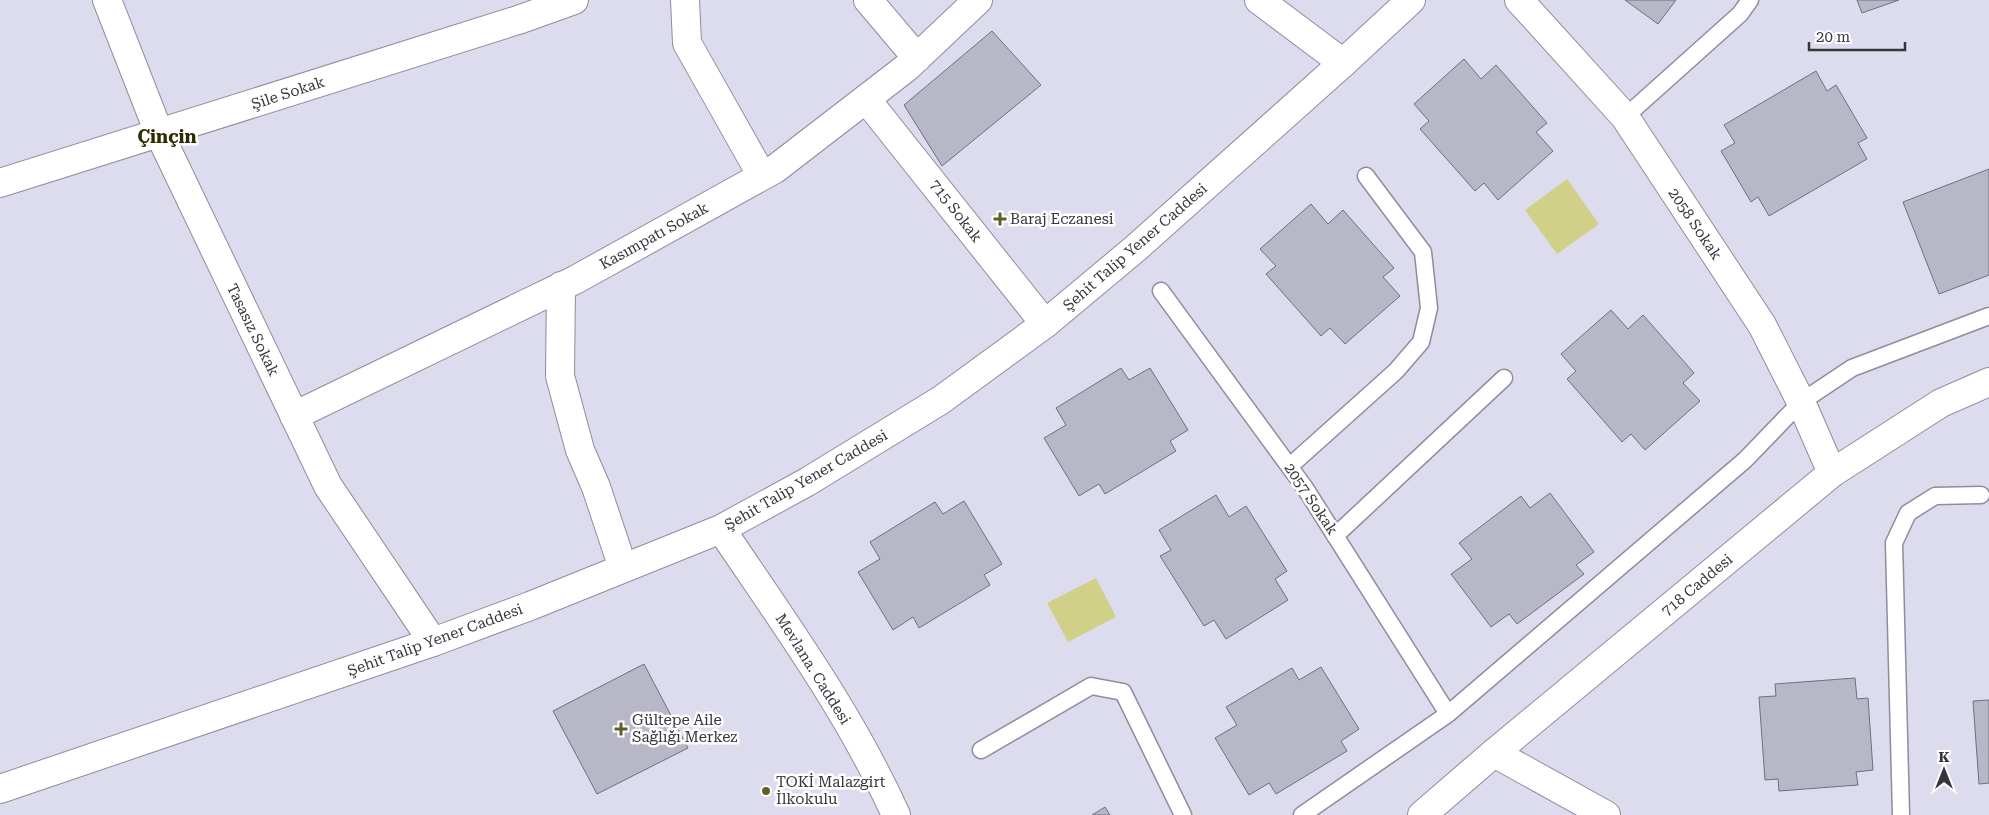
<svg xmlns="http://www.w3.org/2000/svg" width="1989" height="815" font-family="'Roboto Serif',serif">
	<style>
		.green { fill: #d0d088 }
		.building { fill: #b7b7c7; stroke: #6f6f7e }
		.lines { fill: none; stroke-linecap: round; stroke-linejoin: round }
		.service-casing { stroke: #8d8d9c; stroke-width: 19 }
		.minor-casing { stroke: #8d8d9c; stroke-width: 30 }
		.tertiary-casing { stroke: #8d8d9c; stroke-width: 30 }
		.service { stroke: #fff; stroke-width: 16 }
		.minor { stroke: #fff; stroke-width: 28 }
		.tertiary { stroke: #fff; stroke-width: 28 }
		.poi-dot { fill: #605f2c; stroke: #fff; stroke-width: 2 }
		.labels { text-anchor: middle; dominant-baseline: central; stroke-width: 5; stroke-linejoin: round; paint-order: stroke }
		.street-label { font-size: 15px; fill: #36363d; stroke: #fff }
		.poi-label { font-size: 15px; fill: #36363d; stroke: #fff; text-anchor: start }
		.quarter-label { font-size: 18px; font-weight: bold; fill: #2e2d02; stroke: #fff }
	</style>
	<rect width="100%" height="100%" fill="#dcdcee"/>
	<!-- green -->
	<path class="green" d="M1567,179L1599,224L1557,254L1525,210Z
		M1096,578L1116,617L1068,642L1047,603Z"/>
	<!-- building -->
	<path class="building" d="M1625,0H1676L1658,24Z
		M1857,0H1899L1862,13Z
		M992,31L1041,85L942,166L904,105Z
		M1464,59L1481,79L1496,65L1547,123L1536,132L1553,151L1498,200L1484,183L1475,191L1420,129L1429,121L1414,104Z
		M1816,71L1827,91L1836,85L1867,138L1858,143L1867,159L1769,216L1758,197L1751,202L1721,151L1735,143L1724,125Z
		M1989,169V275L1939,294L1903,202Z
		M1311,204L1328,224L1343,210L1394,268L1383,277L1400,296L1345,344L1330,328L1321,336L1266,274L1276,266L1260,249Z
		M1611,310L1628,329L1643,315L1694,373L1683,383L1700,401L1645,450L1631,434L1622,442L1567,379L1576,371L1561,354Z
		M1121,368L1129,380L1150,368L1188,430L1170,441L1176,451L1105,494L1099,484L1079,496L1044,438L1066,425L1056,408Z
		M1550,493L1594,552L1576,565L1584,574L1517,624L1509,614L1491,627L1451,574L1472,559L1459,543L1521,496L1530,508Z
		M1216,495L1229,517L1246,506L1287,571L1275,579L1288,600L1226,639L1214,620L1204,626L1160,556L1171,550L1159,530Z
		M964,501L1002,564L984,575L990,585L919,628L913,617L893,630L858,572L880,559L870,542L935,502L943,514Z
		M644,664L688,748L597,794L553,711Z
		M1321,667L1359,729L1341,741L1347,751L1276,794L1269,783L1249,795L1215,738L1237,725L1226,707L1292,668L1299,680Z
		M1855,678L1857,699L1868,698L1873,770L1856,772L1858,785L1779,791L1778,779L1765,780L1759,697L1776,696L1775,684Z
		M1989,700V783L1979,784L1973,701Z
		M1105,807L1110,815H1092Z"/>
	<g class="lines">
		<!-- service casing -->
		<g class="service-casing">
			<path id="service" d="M1625,117L1740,14L1750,0
				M1161,291L1305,488L1448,714
				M1290,466L1396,371L1421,342L1429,308L1423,252L1366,176
				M1335,536L1504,378
				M981,750L1091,686L1123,692L1183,815
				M1302,815L1448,714L1745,460L1801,402L1852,368L1989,316
				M1901,815L1894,543L1908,513L1935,496L1981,495"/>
		</g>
		<!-- minor casing -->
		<g class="minor-casing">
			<path id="minor" d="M107,0L159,133L328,486L433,642
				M685,0L687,43L762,176
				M868,0L917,58
				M1259,0L1343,63
				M1519,0L1625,117L1762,325L1801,402L1832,473
				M866,99L1045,324
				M0,183L518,20L574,0
				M561,286L560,376L580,450L596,487L623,568
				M294,416L575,280L775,169L906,68L978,0
				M1494,753L1606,815"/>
		</g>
		<!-- tertiary casing -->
		<g class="tertiary-casing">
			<path id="tertiary" d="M721,529C783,621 850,713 896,815
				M0,789L433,642L530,606L721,529L807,482L941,400L1045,324L1136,248L1343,63L1411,0
				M1422,815L1494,753L1832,473L1941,403L1989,382"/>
		</g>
		<!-- service -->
		<use href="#service" class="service"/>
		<!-- minor -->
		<use href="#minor" class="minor"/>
		<!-- tertiary -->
		<use href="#tertiary" class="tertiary"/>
	</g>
	<!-- markers -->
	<g class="poi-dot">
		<path d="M997.5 211.5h5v5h5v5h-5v5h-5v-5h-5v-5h5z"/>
		<path d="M618.5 721.5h5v5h5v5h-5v5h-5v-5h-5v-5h5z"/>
		<circle cx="766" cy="791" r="5"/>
	</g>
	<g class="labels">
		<!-- street labels -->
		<g class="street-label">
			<text transform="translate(288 93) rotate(-18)">Şile Sokak</text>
			<text transform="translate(956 211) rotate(52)">715 Sokak</text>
			<text transform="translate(1695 224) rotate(56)">2058 Sokak</text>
			<text transform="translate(654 236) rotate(-29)">Kasımpatı Sokak</text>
			<text transform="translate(1135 247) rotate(-41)">Şehit Talip Yener Caddesi</text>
			<text transform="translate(253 330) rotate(64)">Tasasız Sokak</text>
			<text transform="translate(806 480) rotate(-30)">Şehit Talip Yener Caddesi</text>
			<text transform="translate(1311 499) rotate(56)">2057 Sokak</text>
			<text transform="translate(1697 585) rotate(-40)">718 Caddesi</text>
			<text transform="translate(435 640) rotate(-20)">Şehit Talip Yener Caddesi</text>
			<text transform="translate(813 669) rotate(58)">Mevlana. Caddesi</text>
		</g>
		<!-- poi labels -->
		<g class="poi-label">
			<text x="1010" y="219">Baraj Eczanesi</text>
			<text x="632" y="720">Gültepe Aile<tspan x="632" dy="17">Sağlığı Merkez</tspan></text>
			<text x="776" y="782">TOKİ Malazgirt<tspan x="776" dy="17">İlkokulu</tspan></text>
		</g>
		<!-- quarter labels -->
		<g class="quarter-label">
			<text x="167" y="136">Çinçin</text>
		</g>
	</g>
	<!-- north arrow -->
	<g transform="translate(1944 770)" stroke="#ffffff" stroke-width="4" paint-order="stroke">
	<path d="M0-4L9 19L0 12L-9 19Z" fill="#36363d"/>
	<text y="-8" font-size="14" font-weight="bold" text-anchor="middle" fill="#36363d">K</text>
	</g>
	<!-- scale -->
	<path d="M1809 42v8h96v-8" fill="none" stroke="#36363d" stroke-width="2.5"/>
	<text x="1816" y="42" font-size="15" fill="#36363d" stroke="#ffffff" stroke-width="4" paint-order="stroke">20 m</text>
</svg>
